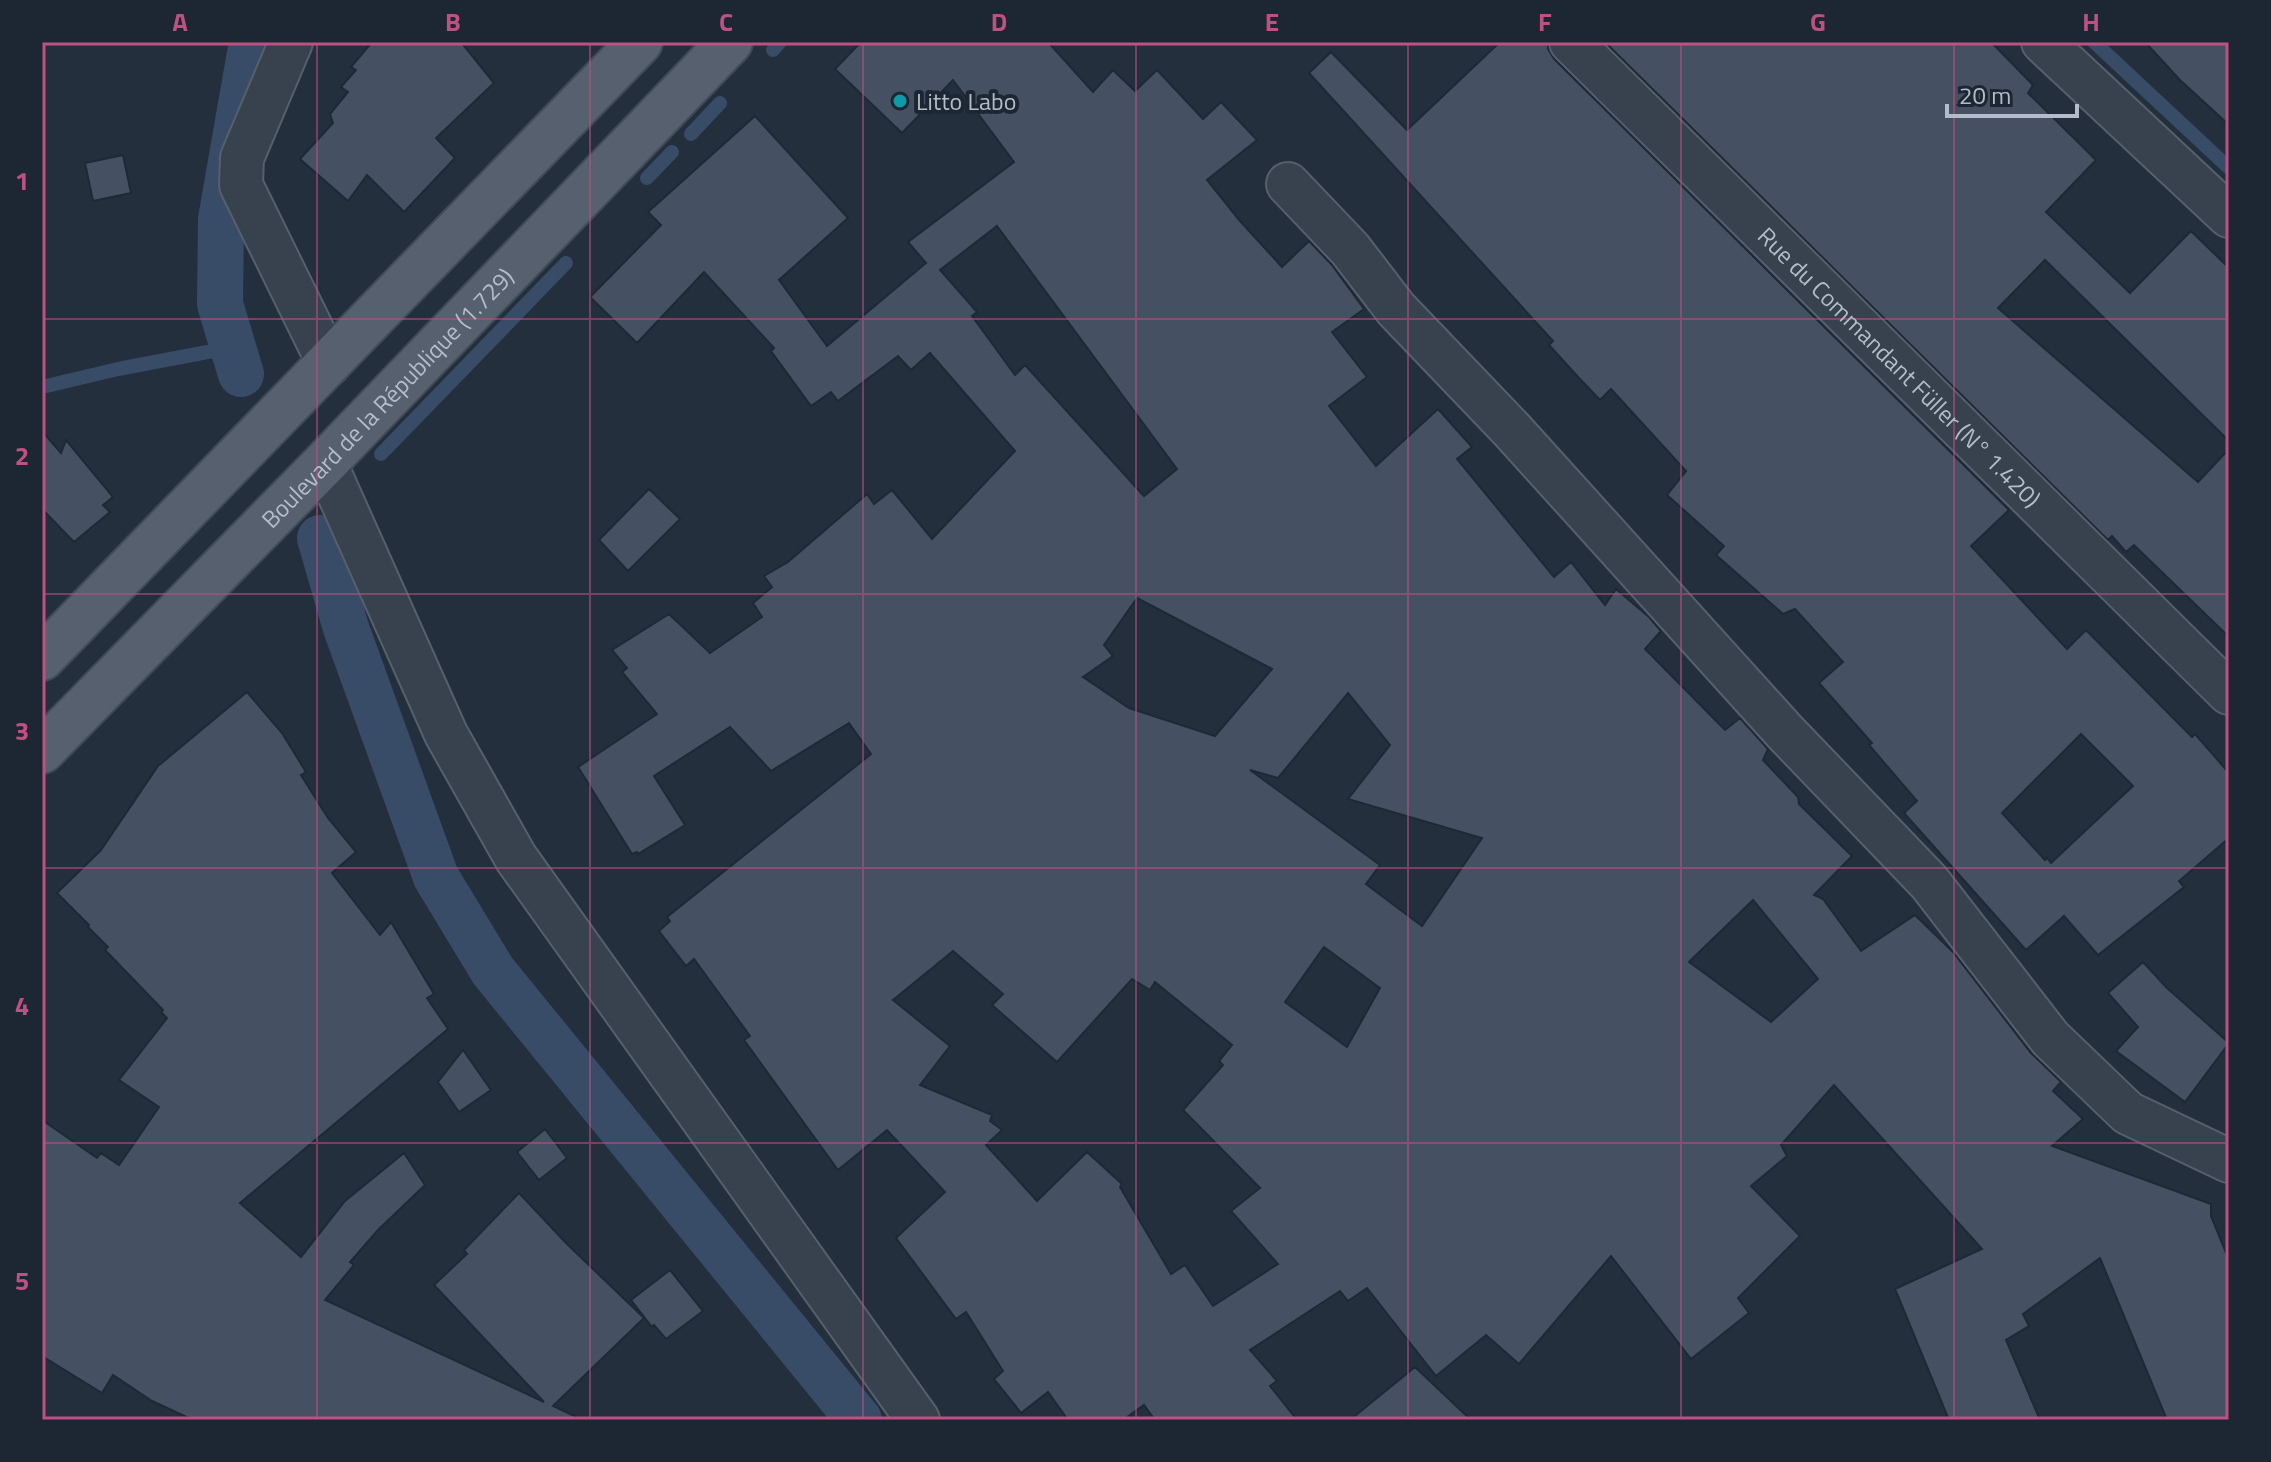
<svg xmlns="http://www.w3.org/2000/svg" width="2271" height="1462" font-family="'Titillium Web',sans-serif">
	<style>
		.lines { fill: none; stroke-linecap: round; stroke-linejoin: round }
		.stream { stroke: #394c67; stroke-width: 14 }
		.canal { stroke: #394c67; stroke-width: 46 }
		.building { fill: #455162; stroke: #1f2835; stroke-width: 2; fill-rule: evenodd }
		.street-casing { stroke: #565f6c; stroke-width: 46 }
		.primary-casing { stroke: #414a57; stroke-width: 48 }
		.street { stroke: #38414e; stroke-width: 42 }
		.primary { stroke: #56606e; stroke-width: 44 }
		.grid { fill: none; stroke: #bd5182; stroke-width: 2; stroke-opacity: 0.55 }
		.culture-dot { fill: #0f9aa8; stroke: #1d2633; stroke-width: 3 }
		.labels { text-anchor: middle; dominant-baseline: central; stroke-width: 8; stroke-linejoin: round; paint-order: stroke }
		.poi-label { font-size: 24px; fill: #b4bcc9; stroke: #1d2633; text-anchor: start }
		.street-label { font-size: 24px; fill: #b4bcc9; stroke: #1d2633 }
		.neatline { fill: none; stroke: #bd5182; stroke-width: 3 }
		.grid-label { font-size: 26px; text-anchor: middle; font-weight: bold; fill: #bd5182 }
	</style>
	<rect width="100%" height="100%" fill="#242f3e"/>
	<g class="lines">
		<!-- stream -->
		<path class="stream" d="M2094,42L2229,168
			M773,50L780,42
			M691,134L720,103
			M647,178L672,152
			M42,387L118,369L234,347
			M381,454L566,263"/>
		<!-- canal -->
		<path class="canal" d="M241,374L220,304L221,219L252,42
			M320,538L346,628L436,877L493,971L859,1420"/>
	</g>
	<!-- building -->
	<path class="building" d="M372,42H461L494,83L436,138L455,158L404,212L367,175L348,201L300,159L333,123L330,114L348,92L341,87L356,70L351,67Z
		M861,42H1048L1093,92L1113,70L1135,91L1157,70L1203,119L1221,102L1257,140L1207,180L1240,221L1282,267L1309,241L1332,265L1364,309L1332,332L1367,377L1329,406L1376,466L1438,409L1472,447L1457,459L1554,577L1571,562L1605,605L1616,589L1649,617L1661,631L1645,649L1725,730L1740,718L1768,749L1763,760L1798,797L1799,804L1852,856L1814,895L1823,899L1861,951L1915,915L1953,952L2031,1053L2061,1082L2053,1091L2083,1119L2052,1146L2211,1204V1216L2229,1260V1420H2167L2100,1258L2023,1314L2029,1326L2006,1340L2040,1420H1949L1895,1289L1982,1249L1834,1085L1781,1145L1787,1156L1751,1186L1800,1236L1738,1298L1749,1313L1691,1359L1611,1256L1519,1364L1486,1335L1436,1376L1367,1288L1348,1301L1340,1291L1250,1350L1277,1381L1270,1386L1297,1420H1155L1144,1405L1123,1420H1068L1048,1392L1021,1413L994,1379L1003,1371L966,1312L956,1319L896,1238L945,1192L887,1130L838,1170L744,1040L750,1036L694,959L686,966L659,931L670,921L667,917L871,754L849,723L771,771L730,727L654,776L685,825L638,854L637,852L632,854L578,767L657,714L622,672L627,668L612,650L669,614L710,653L762,617L753,603L772,587L764,576L788,562L867,494L874,504L892,490L932,539L1015,451L930,353L911,370L898,356L838,401L831,392L811,406L771,351L774,348L704,272L637,343L590,297L661,225L648,212L755,116L848,218L779,280L827,346L926,263L908,242L1014,162L953,80L902,133L835,69ZM997,226L1177,469L1144,496L1025,365L1015,375L972,316L977,312L940,270ZM1137,598L1272,669L1215,736L1129,708L1083,677L1113,656L1104,645ZM1348,693L1390,745L1348,799L1482,838L1422,926L1366,884L1380,865L1250,770L1278,778ZM1753,900L1818,979L1771,1022L1689,962ZM1324,947L1380,988L1347,1047L1285,1002ZM953,951L1003,994L992,1005L1057,1062L1132,979L1150,990L1155,982L1232,1045L1219,1061L1223,1065L1183,1110L1260,1188L1231,1211L1278,1264L1213,1306L1185,1265L1171,1274L1120,1187L1122,1184L1087,1152L1037,1201L986,1145L1002,1130L990,1121L992,1115L920,1085L950,1046L893,1000Z
		M1500,42H1548V49L1554,59L2009,510L1971,546L2067,649L2086,630L2192,737L2195,734L2229,773V838L2179,881L2184,887L2098,955L2064,916L2026,950L1904,813L1917,801L1869,745L1872,743L1819,683L1843,662L1795,609L1783,614L1716,555L1724,546L1667,495L1686,471L1611,389L1600,400L1579,378L1549,345L1553,341L1309,73L1331,52L1407,130ZM2081,734L2133,786L2051,863L2047,858L2045,860L2002,813Z
		M1605,42H1991L2033,85L2028,93L2096,160L2046,212L2130,293L2191,231L2229,268V441L2045,260L1998,308L2198,482L2229,449V637L2134,545L2126,552L2112,536L2108,540Z
		M2145,42H2229V125L2180,80Z
		M123,155L131,193L93,201L85,163Z
		M42,431L61,453L66,440L113,497L103,505L110,512L74,542L42,509Z
		M649,489L680,519L628,571L599,540Z
		M247,692L282,733L306,772L301,775L328,818L356,852L332,873L380,935L391,922L434,994L427,998L448,1029L240,1203L301,1257L345,1201L404,1153L425,1185L378,1230L350,1262L354,1265L325,1300L544,1402L434,1285L467,1254L464,1250L519,1193L567,1244L644,1318L553,1406L583,1420H193L152,1401L113,1375L102,1393L42,1356V1120L97,1158L101,1153L119,1165L159,1107L119,1080L167,1018L161,1012L163,1010L105,950L108,947L88,927L89,925L57,893L101,850L158,766Z
		M2143,962L2167,988L2229,1043L2185,1102L2116,1051L2138,1027L2108,993Z
		M463,1050L491,1090L459,1112L438,1082Z
		M545,1129L567,1158L539,1180L517,1152Z
		M670,1270L703,1311L666,1339L654,1325L652,1327L631,1300Z
		M1415,1367L1471,1420H1350Z"/>
	<g class="lines">
		<!-- street casing -->
		<g class="street-casing">
			<g id="street">
				<path d="M291,42L242,158L241,185L329,364"/>
				<path id="s1" d="M1571,42L2229,693"/>
				<path d="M2043,42L2229,216"/>
				<path d="M1288,184L1350,249L1396,309L1511,429L1785,732L1929,882L2050,1038L2128,1113L2229,1161"/>
				<path d="M325,463L446,734L516,858L918,1420"/>
			</g>
		</g>
		<!-- primary casing -->
		<g class="primary-casing">
			<g id="primary">
				<path d="M42,658L640,42"/>
				<path id="s2" d="M42,751L325,463L730,42"/>
			</g>
		</g>
		<!-- street -->
		<use href="#street" class="street"/>
		<!-- primary -->
		<use href="#primary" class="primary"/>
	</g>
	<!-- grid -->
	<path class="grid" d="M317,42V1420M590,42V1420M863,42V1420M1136,42V1420M1408,42V1420M1681,42V1420M1954,42V1420M42,319H2229M42,594H2229M42,868H2229M42,1143H2229"/>
	<!-- markers -->
	<circle class="culture-dot" cx="900" cy="101" r="8"/>
	<g class="labels">
		<!-- poi labels -->
		<g class="poi-label">
			<text x="916" y="101">Litto Labo</text>
		</g>
		<!-- street labels -->
		<g class="street-label">
			<text stroke="none"><textPath href="#s1" startOffset="462">Rue du Commandant Füller (N° 1.420)</textPath></text>
			<text stroke="none"><textPath href="#s2" startOffset="494">Boulevard de la République (1.729)</textPath></text>
		</g>
	</g>
	<!-- border -->
	<rect width="2271" height="1462" fill="none" stroke="#1d2633" stroke-width="88"/>
	<!-- scale -->
	<path d="M1947 104v12h130v-12" fill="none" stroke="#b4bcc9" stroke-width="4"/>
	<text x="1959" y="104" font-size="24" fill="#b4bcc9" stroke="#1d2633" stroke-width="6" paint-order="stroke">20 m</text>
	<rect x="44" y="44" width="2183" height="1374" class="neatline"/>
	<g class="grid-label">
		<text x="180" y="31">A</text>
		<text x="453" y="31">B</text>
		<text x="726" y="31">C</text>
		<text x="999" y="31">D</text>
		<text x="1272" y="31">E</text>
		<text x="1545" y="31">F</text>
		<text x="1818" y="31">G</text>
		<text x="2091" y="31">H</text>
		<text x="22" y="190">1</text>
		<text x="22" y="465">2</text>
		<text x="22" y="740">3</text>
		<text x="22" y="1015">4</text>
		<text x="22" y="1290">5</text>
	</g>
</svg>
